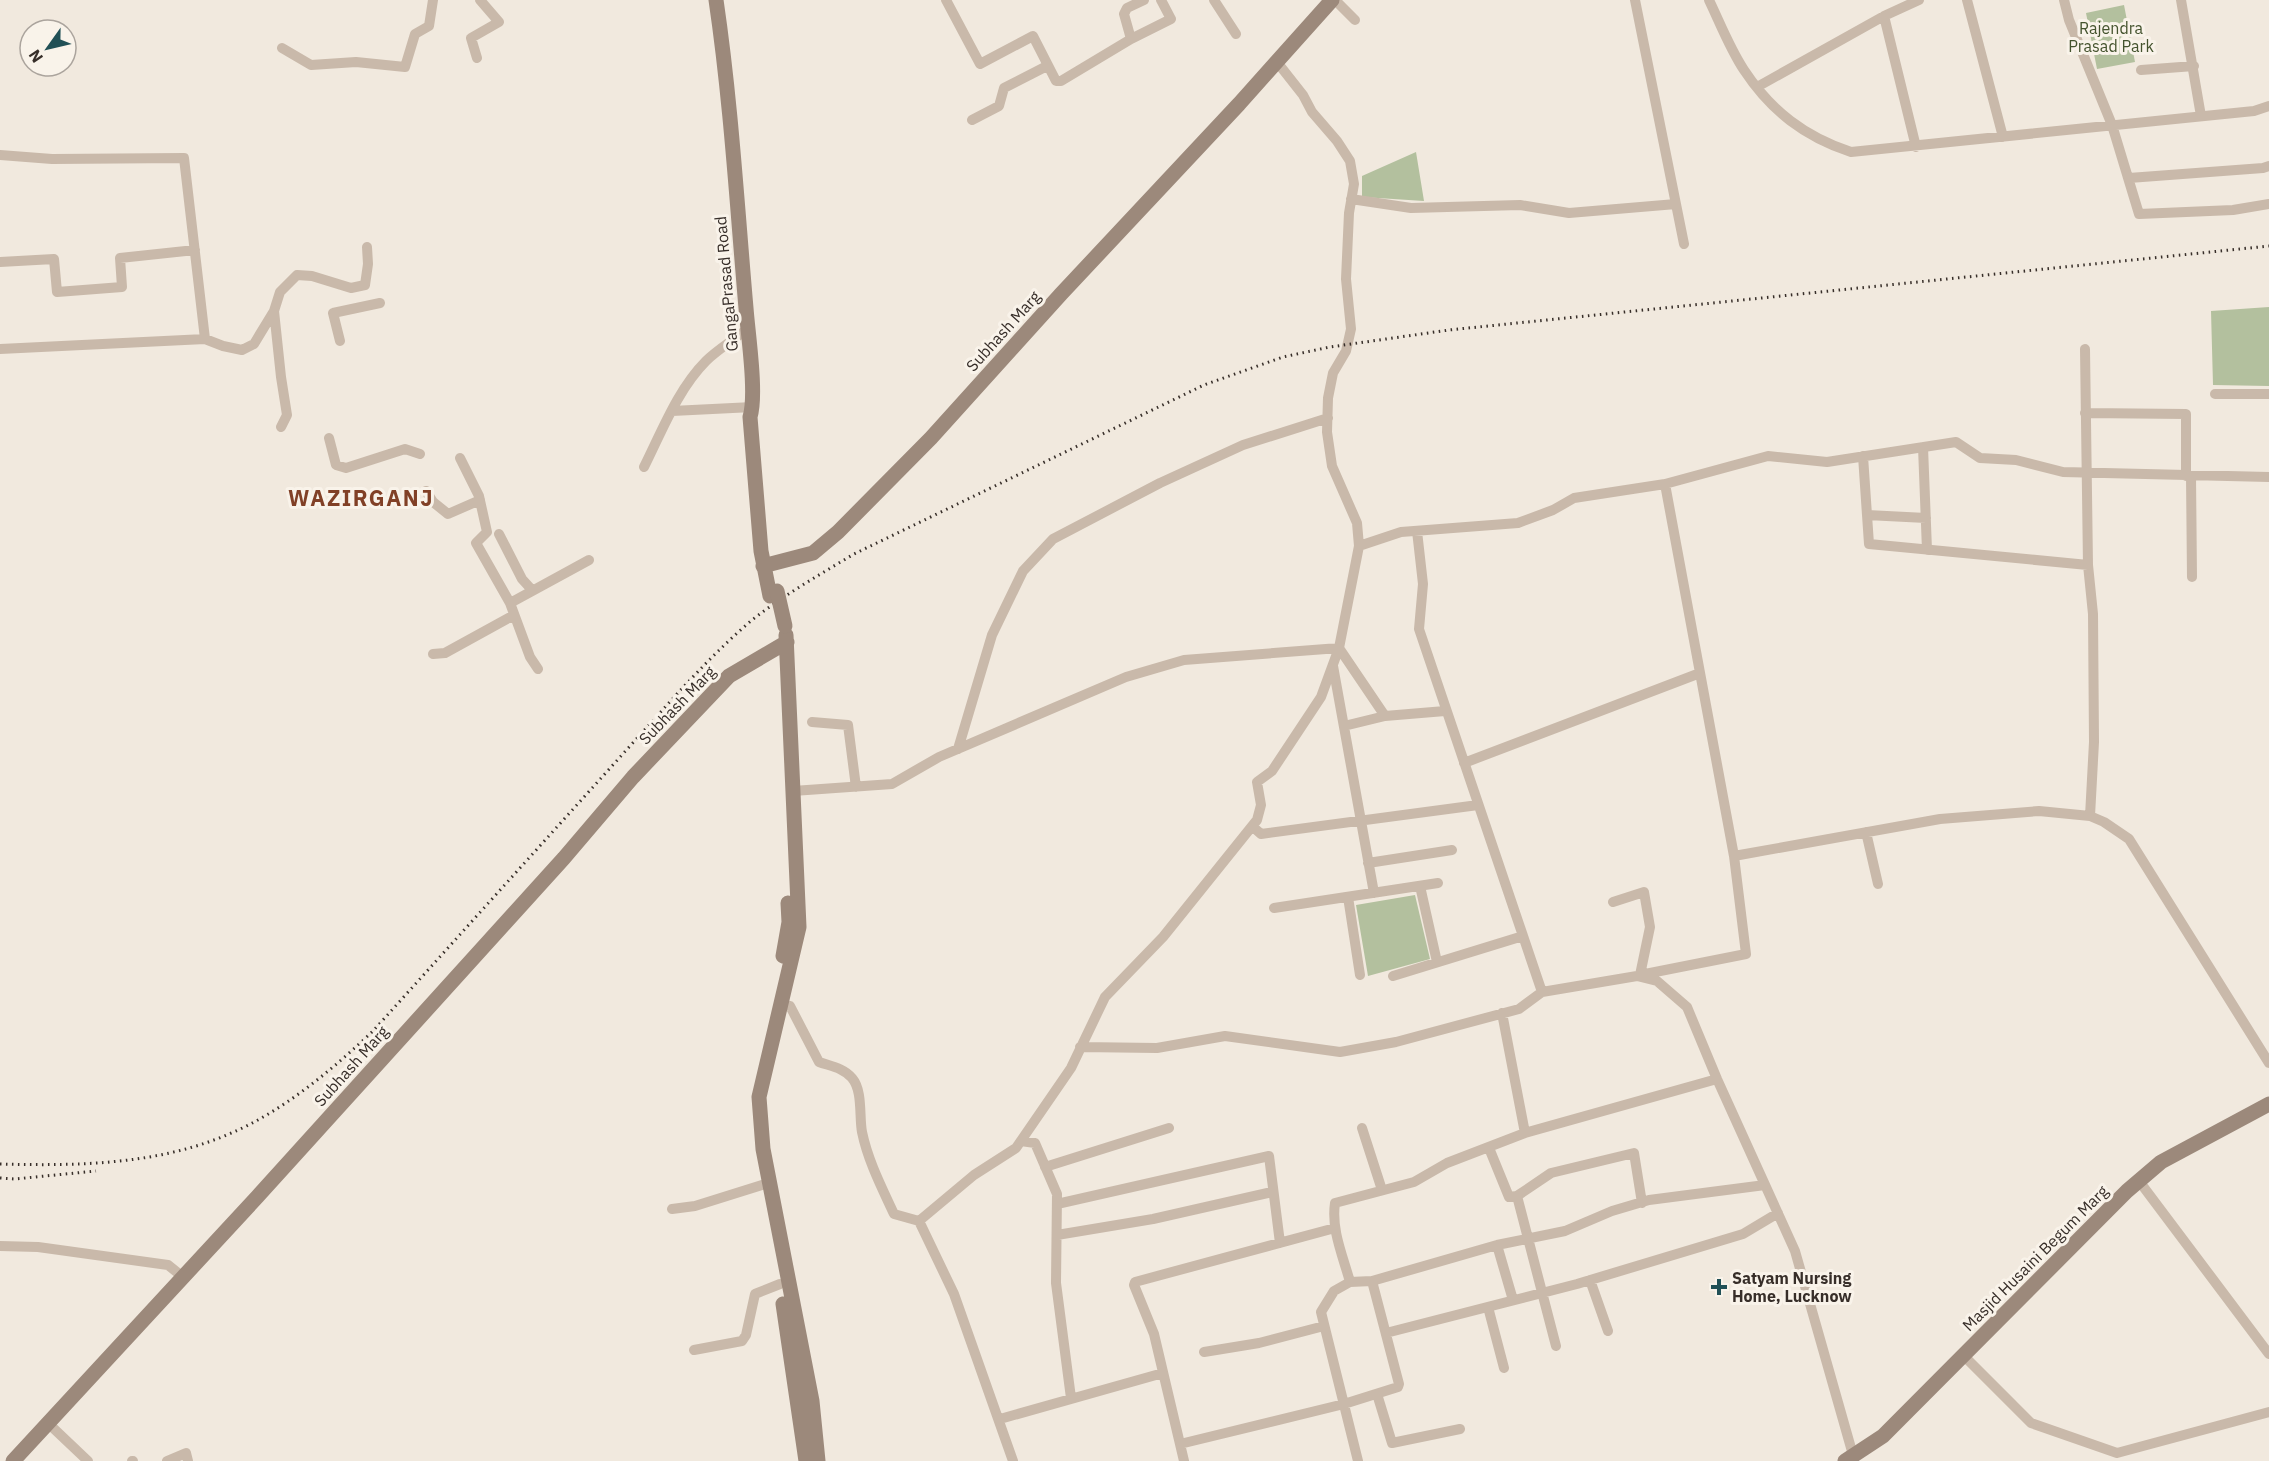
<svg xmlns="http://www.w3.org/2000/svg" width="2269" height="1461" font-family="'IBM Plex Sans',sans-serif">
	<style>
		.green { fill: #b3c09e }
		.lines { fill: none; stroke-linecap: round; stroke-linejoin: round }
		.street { stroke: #c9b9aa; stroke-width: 10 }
		.secondary { stroke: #9c897b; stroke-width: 15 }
		.rail { stroke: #372e29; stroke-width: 3; stroke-dasharray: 1.5 4.5; stroke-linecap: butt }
		.secondary-bridge { stroke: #9c897b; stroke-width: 15 }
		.poi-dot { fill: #215056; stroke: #f9f3ea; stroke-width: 2 }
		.labels { text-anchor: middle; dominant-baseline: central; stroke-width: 6; stroke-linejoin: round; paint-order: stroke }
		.park-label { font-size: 16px; fill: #44532e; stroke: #f9f3ea }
		.street-label { font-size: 16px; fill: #372e29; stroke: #f9f3ea }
		.poi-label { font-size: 16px; font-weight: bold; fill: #372e29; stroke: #f9f3ea; text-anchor: start }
		.district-label { font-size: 22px; font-weight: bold; letter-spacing: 1.5px; fill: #814026; stroke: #f9f3ea }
	</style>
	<rect width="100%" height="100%" fill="#f1e9de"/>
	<!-- green -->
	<path class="green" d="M2124,5L2135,62L2097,69L2086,13Z
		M1416,152L1424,201L1362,197V176Z
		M2269,307V386L2213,385L2211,311Z
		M1415,895L1430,959L1368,976L1356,905Z"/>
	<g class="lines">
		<!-- street -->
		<path class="street" d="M946,0L980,64L1033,36L1056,81H1061L1131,39L1171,19L1161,0
			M1214,0L1236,34
			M1335,0L1355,20
			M1635,0L1684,244
			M1709,0C1720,23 1730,49 1744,70C1771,111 1805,137 1851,152L2254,111L2269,106
			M1967,0L2003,137
			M2064,0L2069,20L2112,125L2139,214L2233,210L2269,204
			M2181,0L2201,116
			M1884,16L1916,147
			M1131,39L1124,14L1127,8L1144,0
			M282,48L311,65L356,62L405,67L415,34L429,26L433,0
			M477,58L471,38L499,22L480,0
			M2141,70L2194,66
			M1757,87L1884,16L1919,0
			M972,120L999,106L1004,88L1047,66
			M0,155L52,159L184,158L205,339
			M2129,178L2263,168L2269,166
			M1351,199L1411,208L1520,205L1569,213L1676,204
			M0,262L54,259L57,292L122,287L120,258L195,250
			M274,311L281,377L287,415L281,427
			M340,341L333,313L380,303
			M0,349L205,339L223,346L242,350L254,344L274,311L280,292L297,275L312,276L351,288L365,285L368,264L367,247
			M2085,349L2088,565L2093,614L2094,742L2090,816
			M2215,394H2269
			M672,411L753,407
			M2085,413L2186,414V476
			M329,438L336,465L346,468L405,449L420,454
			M1923,447L1927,550
			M1863,456L1867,515L1926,518
			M460,458L479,496L487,532L476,543L510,603L530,657L538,669
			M644,467C662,431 678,389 706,361C718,349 734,340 747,329
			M2191,476L2192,577
			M426,491L433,502L448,514L480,500
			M1867,515L1869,544L2088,565
			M1417,531L1423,584L1419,629L1542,992
			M499,534L522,579L532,590
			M1359,546L1401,532L1518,523L1553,510L1574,498L1665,484L1768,456L1827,462L1956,442L1980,458L2016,460L2063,472L2269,477
			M510,603L589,560
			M1339,648L1385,716L1445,711
			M433,654L445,653L514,615
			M1333,666L1374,893
			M812,722L848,725L856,787
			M1344,726L1385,716
			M958,749L992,635L1023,571L1053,539L1160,483L1243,445L1328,418
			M1464,763L1700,673
			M793,791L892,784L939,757L1126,677L1184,660L1339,648
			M1252,826L1261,834L1478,805
			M1866,832L1878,884
			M1734,856L1940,819L2039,811L2090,816L2104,822L2129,839L2269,1063
			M1368,863L1452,850
			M1420,886L1437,962
			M1348,897L1360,975
			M1613,902L1644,892L1650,927L1640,975
			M1274,908L1438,883
			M1640,975L1746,954L1734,856L1665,484
			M1393,976L1523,936
			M781,1005L790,1006L819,1062C830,1066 844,1068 852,1078C863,1091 859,1116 862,1132C868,1161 882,1188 894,1214L919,1221L954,1294L1013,1461
			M1502,1013L1525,1133
			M1080,1047L1157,1048L1225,1036L1340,1052L1396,1042L1519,1009L1542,992L1637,976L1657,981L1687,1007L1717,1079L1795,1251L1853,1455
			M1362,1128L1382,1190
			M1021,1141L1035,1143L1057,1194L1056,1283L1071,1398
			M1489,1148L1509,1197L1517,1196L1551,1173L1634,1153L1642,1203
			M1045,1167L1169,1128
			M2139,1181L2269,1354
			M1517,1196L1556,1346
			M1057,1204L1269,1156L1280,1243
			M672,1209L695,1206L762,1185
			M919,1221L974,1175L1016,1148L1071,1068L1105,997L1163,937L1257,820L1261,805L1257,782L1272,771L1321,697L1339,648L1359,546L1357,523L1332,466L1327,432L1328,398L1333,373L1346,351L1351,329L1346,279L1349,213L1354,184L1350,161L1337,141L1312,112L1303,95L1277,62
			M1057,1235L1153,1219L1272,1192
			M1497,1245L1513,1300
			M0,1246L38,1247L168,1265L183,1277
			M1590,1280L1608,1331
			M1350,1282L1372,1281L1497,1245L1565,1231L1612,1211L1649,1200L1765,1185
			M1488,1307L1504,1368
			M1386,1333L1577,1284L1743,1234L1778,1213
			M694,1350L742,1341L746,1335L755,1294L780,1284
			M1204,1352L1259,1343L1324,1326
			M1964,1356L2031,1423L2117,1453L2269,1412
			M1377,1394L1392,1443L1460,1429
			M1000,1419L1163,1373
			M48,1423L88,1461
			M1180,1444L1344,1404L1398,1387L1399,1384L1372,1281
			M132,1461H133
			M167,1461L186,1453L188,1461
			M1184,1461L1154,1334L1134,1285L1135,1282L1335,1228
			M1358,1461L1321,1312L1334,1291L1350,1282C1343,1256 1331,1230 1335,1203L1414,1182L1447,1163L1525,1133L1717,1079"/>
		<!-- secondary -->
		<path class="secondary" d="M716,0C731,102 737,205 746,308C748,335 757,394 750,417L761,551L770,596
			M763,566L813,553L838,532L931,438L1061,294L1239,104L1332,0
			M786,635L799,927L759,1097L763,1149L812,1401L818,1461
			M783,956L789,922L788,903
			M783,1304L806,1461
			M13,1461L258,1196L564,858L633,777L729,676L787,642
			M1845,1461L1883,1436L2127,1191L2161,1162L2269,1104"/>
		<!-- rail -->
		<path class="rail" d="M0,1164C77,1166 157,1165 229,1134C282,1112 332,1070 373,1031L676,695C700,669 725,643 752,620C784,595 819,575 854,554L1204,385L1283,357L1330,347L1449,330L2269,246
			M0,1178L15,1179L96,1171"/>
		<!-- secondary-bridge -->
		<path class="secondary-bridge" d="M777,591L785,626"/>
	</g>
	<!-- markers -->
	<path class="poi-dot" d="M1716 1278h6v6h6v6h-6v6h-6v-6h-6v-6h6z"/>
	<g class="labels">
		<!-- park labels -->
		<g class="park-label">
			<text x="2111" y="28">Rajendra<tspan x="2111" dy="18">Prasad Park</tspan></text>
		</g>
		<!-- street labels -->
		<g class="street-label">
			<text transform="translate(726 284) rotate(-95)">GangaPrasad Road</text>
			<text transform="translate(1003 331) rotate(-48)">Subhash Marg</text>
			<text transform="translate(677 705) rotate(-46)">Subhash Marg</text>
			<text transform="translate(351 1066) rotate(-48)">Subhash Marg</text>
			<text transform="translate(2035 1258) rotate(-45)">Masjid Husaini Begum Marg</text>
		</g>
		<!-- poi labels -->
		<g class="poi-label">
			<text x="1732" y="1278">Satyam Nursing<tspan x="1732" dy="18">Home, Lucknow</tspan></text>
		</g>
		<!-- district labels -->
		<g class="district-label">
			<text x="361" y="497">WAZIRGANJ</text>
		</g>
	</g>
	<!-- north arrow -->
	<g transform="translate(48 48) rotate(236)"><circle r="28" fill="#f9f3ea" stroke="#aba49d" stroke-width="1.5"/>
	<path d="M0-4.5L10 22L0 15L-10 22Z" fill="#215056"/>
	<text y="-9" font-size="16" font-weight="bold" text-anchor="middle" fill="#372e29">N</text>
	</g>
</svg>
